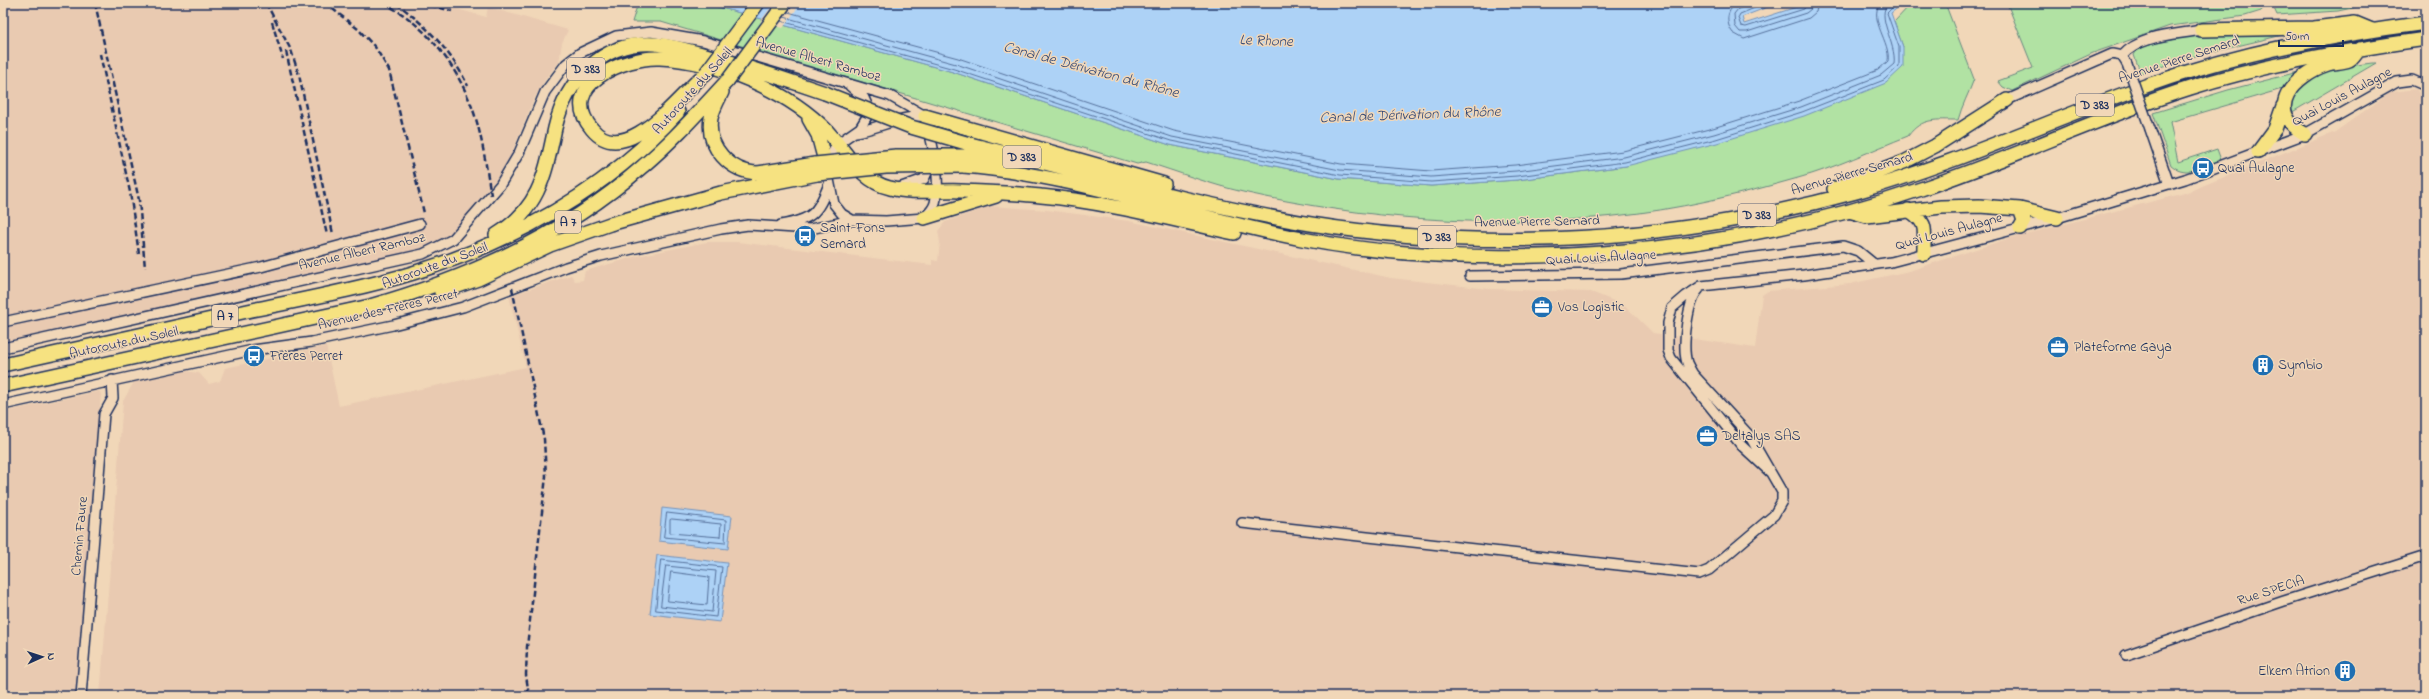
<svg xmlns="http://www.w3.org/2000/svg" width="2429" height="699" font-family="'Indie Flower',sans-serif">
	<style>
		.built { fill: #e9cab1 }
		.green { fill: #b1e2a3; stroke: #668880 }
		.water { fill: #add2f6; stroke: #7391b9 }
		.pier { fill: #f1d7b8 }
		.lines { fill: none; stroke-linecap: round; stroke-linejoin: round }
		.shore { stroke: #55709b; stroke-width: 1 }
		.minor-casing { stroke: #1b2f5e; stroke-width: 12 }
		.highway-casing { stroke: #1b2f5e; stroke-width: 16 }
		.minor { stroke: #f1d7b8; stroke-width: 9 }
		.highway { stroke: #f6e281; stroke-width: 13 }
		.rail { stroke: #1b2f5e; stroke-width: 2.5; stroke-dasharray: 6 3; stroke-linecap: butt }
		.minor-bridge-casing { stroke: #1b2f5e; stroke-width: 12; stroke-linecap: butt }
		.highway-bridge-casing { stroke: #1b2f5e; stroke-width: 16; stroke-linecap: butt }
		.minor-bridge { stroke: #f1d7b8; stroke-width: 9 }
		.highway-bridge { stroke: #f6e281; stroke-width: 13 }
		.labels { text-anchor: middle; dominant-baseline: central; stroke-width: 3; stroke-linejoin: round; paint-order: stroke }
		.shield { fill: #f1d7b8; stroke: #5b6179; stroke-width: 1 }
		.shield-label { font-size: 13px; font-weight: bold; fill: #1b2f5e }
		.street-label { font-size: 14px; fill: #1b2f5e; stroke: #f1d7b8 }
		.poi-label { font-size: 14px; fill: #1b2f5e; stroke: #f1d7b8; text-anchor: start }
		.water-label { font-size: 15px; font-style: italic; fill: #314775; stroke: #f1d7b8 }
	</style>
	<rect width="100%" height="100%" fill="#f1d7b8"/>
	<filter id="ink" filterUnits="userSpaceOnUse"><feTurbulence type="fractalNoise" baseFrequency=".025" numOctaves="2"/><feDisplacementMap in="SourceGraphic" scale="8" xChannelSelector="R" yChannelSelector="G"/><feConvolveMatrix kernelMatrix="1 2 1 2 8 2 1 2 1" color-interpolation-filters="sRGB"/></filter>
	<g filter="url(#ink)">
		<!-- built -->
		<path class="built" d="M3,3H435L486,17L488,7L568,30L562,43L559,62L546,78L534,99L510,157L495,181L459,224L442,241L421,251L3,342Z
			M2416,89L2426,99V696H100L123,401L134,382L184,371L199,373L209,384L220,381L225,368L326,346L339,406L526,367L509,296L571,275L575,281L583,280L585,271L637,256L707,242H737L932,265V260L938,261L940,242L938,231L945,222L990,206L1047,210L1129,221L1391,278L1489,289L1591,292L1624,305L1653,333L1755,348L1762,295L1768,291L1850,284L1909,271L2010,238L2185,193L2335,132L2391,92Z
			M99,391L101,394L76,696H3V412Z"/>
		<!-- green -->
		<path class="green" d="M638,3H704L953,72L1170,145L1339,179L1431,186L1517,180L1626,166L1903,47L1894,22L1910,5L1916,9L1929,3H1945L1974,79C1969,93 1962,105 1958,120C1936,120 1922,117 1908,136C1872,150 1835,168 1798,178C1738,195 1676,210 1614,216C1492,229 1362,219 1243,192C1209,184 1178,172 1146,162L1137,164L661,22H632Z
			M2007,3H2268L2261,11L2245,16L2170,26L2093,53L2012,91L2003,87L1998,81L2033,68Z
			M2274,3H2376L2338,11L2277,15L2272,4Z
			M2217,32L2283,33V35L2183,59L2141,74L2134,55L2138,48L2165,41Z
			M2372,63H2376L2289,114C2287,94 2311,77 2329,70C2342,66 2358,65 2372,63Z
			M2302,71L2282,89L2170,122L2178,162L2217,149L2221,160C2203,167 2187,178 2171,165L2153,113L2228,90Z"/>
		<!-- water -->
		<path class="water" d="M704,3H1778L1742,17L1744,24L1809,3H1904L1891,13L1903,47V67L1886,83L1804,116L1717,143L1626,166L1517,180L1431,186L1339,179L1170,145L953,72Z
			M662,508L732,516L728,549L659,541Z
			M657,555L727,563L720,622L650,614Z"/>
		<!-- pier -->
		<path class="pier" d="M774,3H801L783,28L760,22Z"/>
		<g class="lines">
			<!-- shore -->
			<path class="shore" d="M1738,3C1726,9 1725,23 1733,33L1744,39L1809,18L1816,12L1818,3
				M1754,3L1738,9L1734,14L1735,26L1740,32H1747L1806,13L1811,9L1812,3
				M1767,3L1740,14L1738,18L1741,26L1746,27L1804,9L1807,3
				M788,12L958,58L1174,131L1341,164L1431,171L1515,165L1623,151L1713,128L1799,101L1878,70L1888,61C1891,42 1868,20 1880,3
				M784,17L956,64L1172,137L1340,170L1431,177L1516,171L1624,157L1714,134L1801,107L1881,75L1894,64C1897,43 1874,15 1889,3
				M781,21L954,69L1171,141L1340,175L1431,182L1517,176L1625,162L1716,139L1802,112L1884,80L1899,66V47L1887,13L1897,3
				M667,513L726,520L725,543L664,537Z
				M672,519L721,524L720,537L670,533V520Z
				M661,560L722,567L716,617L656,610Z
				M666,566L716,571L712,612L661,606Z
				M671,572L709,577L707,605L668,601Z"/>
			<!-- minor casing -->
			<g class="minor-casing">
				<path id="minor" d="M2122,56C2140,35 2175,35 2201,30
					M850,86L864,98L868,107V115L860,128L837,144L826,165L834,204L842,214L852,220
					M2007,100L2112,54L2122,56L2127,64
					M2150,129L2169,184
					M856,132C880,128 900,116 924,116
					M899,188L924,179L932,162
					M781,225C812,219 817,215 829,184
					M1470,276L1621,274L1843,246L1858,251L1874,264
					M3,322L261,267L420,224
					M3,348L423,254L453,239L500,185L519,153L545,92L566,64L580,53L616,36L651,32L703,41L890,96L925,116
					M3,405L253,350L312,342L393,325L463,307L566,267L601,256L721,229L748,225L810,229L852,220L886,221L924,218C928,214 933,210 935,203C942,177 932,142 925,116
					M1770,472L1741,445L1671,358L1668,350V323L1672,308L1686,296L1701,286L1804,275L1891,262L2057,218L2185,179L2305,134L2397,82L2412,80L2426,86
					M1242,523L1699,574L1709,570L1774,515L1782,501V492L1749,435L1693,374C1691,371 1689,367 1687,363C1682,347 1687,301 1699,289
					M2126,655L2284,601L2426,556
					M81,696L104,414L113,398L112,380"/>
			</g>
			<!-- highway casing -->
			<g class="highway-casing">
				<path id="highway" d="M2201,30L2314,28L2355,23L2372,30
					M706,73C681,93 626,170 592,129C555,85 626,56 660,58C717,61 788,90 828,132C846,152 862,182 890,188C912,194 938,190 961,191C988,192 1015,193 1041,196C1107,202 1170,219 1234,233
					M722,92C718,100 713,109 711,118C706,147 730,172 758,173L815,164
					M925,116L1164,184
					M809,119L818,135L826,165
					M2305,134C2262,110 2294,75 2328,64C2334,62 2342,63 2349,60C2353,58 2356,52 2359,49
					M966,143C1080,171 1194,205 1311,224C1493,253 1679,241 1856,192C1958,163 2054,118 2154,83C2242,52 2333,35 2426,23
					M2258,152L2275,129L2283,106
					M964,156L1004,160
					M963,166C1079,175 1188,217 1302,239C1400,258 1504,260 1603,253C1711,245 1819,224 1921,189C2012,159 2098,117 2190,88C2267,64 2346,50 2426,39
					M1834,189L1904,162L1935,146L2007,100
					M2020,209L2024,221L2020,228
					M1908,210C1931,224 1923,232 1924,254
					M1849,211L1867,216L1941,207L1979,206L2020,209L2057,218
					M924,218L996,196
					M496,235C540,208 545,175 555,128C566,81 602,41 654,44C679,46 704,55 727,61C760,71 793,82 825,93
					M441,292L478,279L550,245L610,224L721,193L817,174
					M3,365C86,347 169,329 252,310C305,299 360,289 413,273C513,242 607,190 678,112
					M3,386L370,306C469,278 565,235 643,166C674,140 701,109 728,80"/>
			</g>
			<!-- minor -->
			<use href="#minor" class="minor"/>
			<!-- highway -->
			<use href="#highway" class="highway"/>
			<!-- rail -->
			<path class="rail" d="M95,3L139,200L145,268
				M266,3L291,50L299,75L333,234
				M325,3L358,29L375,47L389,70L424,213
				M383,3C430,25 465,77 478,126C484,149 487,172 491,195
				M396,3C427,26 451,51 468,86
				M422,3L452,11
				M272,22L283,59
				M286,51L327,235
				M100,54L130,192L139,254
				M512,288L544,439L546,476L527,647L526,675L529,696"/>
			<!-- minor-bridge casing -->
			<g class="minor-bridge-casing">
				<path id="minor-bridge" d="M2127,64L2150,129"/>
			</g>
			<!-- highway-bridge casing -->
			<g class="highway-bridge-casing">
				<path id="highway-bridge" d="M706,73L758,3
					M728,80L785,3
					M825,93L911,127L966,143
					M815,164L896,156H964
					M817,174L886,167L963,166"/>
			</g>
			<!-- minor-bridge -->
			<use href="#minor-bridge" class="minor-bridge"/>
			<!-- highway-bridge -->
			<use href="#highway-bridge" class="highway-bridge"/>
		</g>
	</g>
	<!-- icons -->
	<defs>
		<g id="bus-disc" transform="scale(1.15)"><circle r="9.5" fill="#1f6fb2" stroke="#f1d7b8"/><path d="M-5-6H5V4H4V6H2V4H-2V6H-4V4H-5ZM-3.5-4V0h7V-4ZM-3.5 1.2v1.5H-2V1.2ZM2 1.2v1.5H3.5V1.2Z" fill="#fff"/></g>
		<g id="office-disc" transform="scale(1.15)"><circle r="9.5" fill="#1f6fb2" stroke="#f1d7b8"/><path d="M-6-3h4V-5.5h4V-3h4V5H-6ZM-1-4.5V-3h2v-1.5ZM-6 0V1H6V0Z" fill="#fff"/></g>
		<g id="building-disc" transform="scale(1.15)"><circle r="9.5" fill="#1f6fb2" stroke="#f1d7b8"/><path d="M-4-6H4V6H1V3H-1V6H-4ZM-2.5-4.3h1.7v1.8h-1.7ZM.8-4.3h1.7v1.8H.8ZM-2.5-1h1.7V.8h-1.7ZM.8-1h1.7V.8H.8Z" fill="#fff"/></g>
	</defs>
	<g fill-rule="evenodd">
		<use href="#bus-disc" x="2203" y="168"/>
		<use href="#bus-disc" x="805" y="236"/>
		<use href="#office-disc" x="1542" y="307"/>
		<use href="#office-disc" x="2058" y="347"/>
		<use href="#bus-disc" x="254" y="356"/>
		<use href="#building-disc" x="2263" y="365"/>
		<use href="#office-disc" x="1707" y="436"/>
		<use href="#building-disc" x="2345" y="671"/>
	</g>
	<g class="labels">
		<!-- shield labels -->
		<g class="shield">
			<rect x="567" y="58" width="38" height="22" rx="3"/>
			<rect x="2076" y="94" width="38" height="22" rx="3"/>
			<rect x="1003" y="146" width="38" height="22" rx="3"/>
			<rect x="1738" y="204" width="38" height="22" rx="3"/>
			<rect x="555" y="211" width="26" height="22" rx="3"/>
			<rect x="1418" y="226" width="38" height="22" rx="3"/>
			<rect x="212" y="305" width="26" height="22" rx="3"/>
		</g>
		<g class="shield-label">
			<text x="586" y="69">D 383</text>
			<text x="2095" y="105">D 383</text>
			<text x="1022" y="157">D 383</text>
			<text x="1757" y="215">D 383</text>
			<text x="568" y="222">A 7</text>
			<text x="1437" y="237">D 383</text>
			<text x="225" y="316">A 7</text>
		</g>
		<!-- street labels -->
		<g class="street-label">
			<text transform="translate(818 60) rotate(16)">Avenue Albert Ramboz</text>
			<text transform="translate(2179 60) rotate(-18)">Avenue Pierre Semard</text>
			<text transform="translate(693 91) rotate(-48)">Autoroute du Soleil</text>
			<text transform="translate(2342 97) rotate(-28)">Quai Louis Aulagne</text>
			<text transform="translate(1852 174) rotate(-16)">Avenue Pierre Semard</text>
			<text transform="translate(1537 222) rotate(-1)">Avenue Pierre Semard</text>
			<text transform="translate(1949 232) rotate(-15)">Quai Louis Aulagne</text>
			<text transform="translate(362 252) rotate(-13)">Avenue Albert Ramboz</text>
			<text transform="translate(1601 258) rotate(-3)">Quai Louis Aulagne</text>
			<text transform="translate(435 266) rotate(-20)">Autoroute du Soleil</text>
			<text transform="translate(388 310) rotate(-13)">Avenue des Frères Perret</text>
			<text transform="translate(124 343) rotate(-12)">Autoroute du Soleil</text>
			<text transform="translate(80 536) rotate(-85)">Chemin Faure</text>
			<text transform="translate(2271 591) rotate(-18)">Rue SPECIA</text>
		</g>
		<!-- poi labels -->
		<g class="poi-label">
			<text x="2218" y="168">Quai Aulagne</text>
			<text x="820" y="228">Saint-Fons<tspan x="820" dy="16">Semard</tspan></text>
			<text x="1558" y="307">Vos Logistic</text>
			<text x="2074" y="347">Plateforme Gaya</text>
			<text x="270" y="356">Frères Perret</text>
			<text x="2278" y="365">Symbio</text>
			<text x="1722" y="436">Deltalys SAS</text>
			<text x="2330" y="671" text-anchor="end">Elkem Atrion</text>
		</g>
		<!-- water labels -->
		<g class="water-label">
			<text transform="translate(1266 41) rotate(2)">Le Rhone</text>
			<text transform="translate(1091 70) rotate(15)">Canal de Dérivation du Rhône</text>
			<text transform="translate(1410 115) rotate(-2)">Canal de Dérivation du Rhône</text>
		</g>
	</g>
	<!-- margin -->
	<rect width="2429" height="699" fill="none" stroke="#f1d7b8" stroke-width="16"/>
	<rect x="8" y="8" width="2413" height="683" fill="none" stroke="#1b2f5e" stroke-width="1.5" filter="url(#ink)"/>
	<!-- north arrow -->
	<g transform="translate(42 657) rotate(87)" stroke="#f1d7b8" stroke-width="3" paint-order="stroke">
	<path d="M0-3L7 15L0 10L-7 15Z" fill="#1b2f5e"/>
	<text y="-6" font-size="11" font-weight="bold" text-anchor="middle" fill="#1b2f5e">N</text>
	</g>
	<!-- scale -->
	<path d="M2279 40v6h64v-6" fill="none" stroke="#1b2f5e" stroke-width="2"/>
	<text x="2285" y="40" font-size="12" fill="#1b2f5e" stroke="#f1d7b8" stroke-width="3" paint-order="stroke">50 m</text>
</svg>
